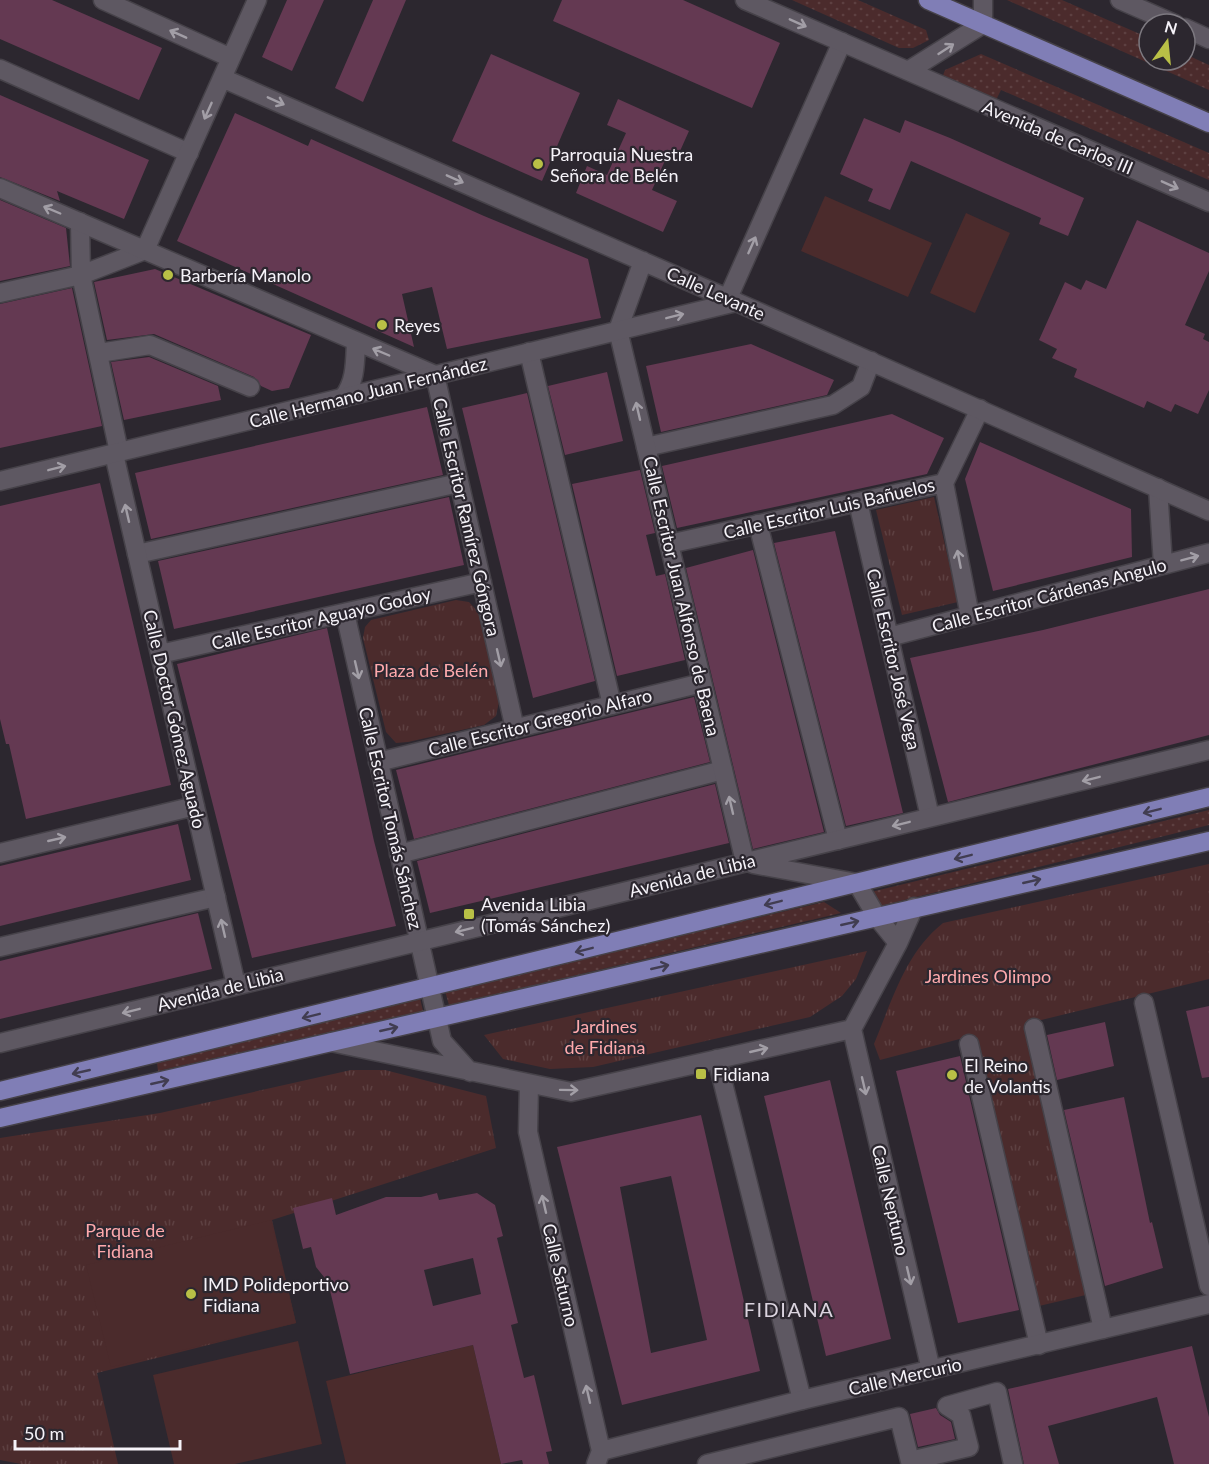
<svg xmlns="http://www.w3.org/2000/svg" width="1209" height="1464" font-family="Lato,sans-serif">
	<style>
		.grass { fill: url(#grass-dots) }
		.park { fill: url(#park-tufts) }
		.pitch { fill: #4b2b2c }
		.building { fill: #643952; fill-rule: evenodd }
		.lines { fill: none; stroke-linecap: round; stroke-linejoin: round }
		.pedestrian-casing { stroke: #464249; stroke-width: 21 }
		.minor-casing { stroke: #464249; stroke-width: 21 }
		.tertiary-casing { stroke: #464249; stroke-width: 21 }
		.primary-casing { stroke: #464249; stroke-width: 21 }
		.pedestrian { stroke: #5e5862; stroke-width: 18 }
		.minor { stroke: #5e5862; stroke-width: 18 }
		.tertiary { stroke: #5e5862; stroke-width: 18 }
		.primary { stroke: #807eb6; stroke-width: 18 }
		.oneway { stroke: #a29ea6 }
		.oneway2 { stroke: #413d51 }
		.poi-dot { fill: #b9c046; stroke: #2c272f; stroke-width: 2 }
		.labels { text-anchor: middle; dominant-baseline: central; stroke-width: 4.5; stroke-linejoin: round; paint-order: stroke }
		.street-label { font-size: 18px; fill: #f6f3f9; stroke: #2c272f }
		.poi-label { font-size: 18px; fill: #f6f3f9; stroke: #2c272f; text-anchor: start }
		.park-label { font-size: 18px; fill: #fea9ac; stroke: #2c272f }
		.neighbourhood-label { font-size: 20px; letter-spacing: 1.5px; fill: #dbd4df; stroke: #2c272f }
	</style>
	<defs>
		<pattern id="grass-dots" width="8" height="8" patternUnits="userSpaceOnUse" patternTransform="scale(1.5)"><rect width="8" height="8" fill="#4b2b2c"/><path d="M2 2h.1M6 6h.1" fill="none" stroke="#5d4041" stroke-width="1.8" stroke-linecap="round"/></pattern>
		<pattern id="park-tufts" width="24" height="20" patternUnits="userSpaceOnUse" patternTransform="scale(1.5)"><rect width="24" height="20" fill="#4b2b2c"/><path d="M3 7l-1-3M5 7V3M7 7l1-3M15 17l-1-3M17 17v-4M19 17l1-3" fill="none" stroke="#5d4041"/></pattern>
	</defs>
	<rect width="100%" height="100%" fill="#2c272f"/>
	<!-- grass -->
	<path class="grass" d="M792,0H858L926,30L929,40L913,48H899Z
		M1007,0H1062L1149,38V60H1185V54L1209,65V90Z
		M981,54L1209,153V180L1001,90L994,104L942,78L945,70Z
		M1209,810V825L876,907L871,892Z
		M824,902L841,913L449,1005L445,991Z
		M420,998L423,1011L158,1071L157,1063Z"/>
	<!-- park -->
	<path class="park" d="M934,497L958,602L902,615L876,510Z
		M456,600L469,602L478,612L499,702L496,716L484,725L408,742L396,743L386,732L363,638L365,627L371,620Z
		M1209,864V979L1029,1023L1094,1293L1039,1306L971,1036L880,1060L874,1044C892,1001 905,953 943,923Z
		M867,951L856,979L842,996L810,1017L593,1067L550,1069L503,1059L484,1035Z
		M351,1070H385L486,1096L496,1148L272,1220L296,1323L97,1373L118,1464H21L0,1460V1138L160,1113Z"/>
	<!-- pitch -->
	<path class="pitch" d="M825,196L932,243L908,297L801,251Z
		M966,213L1010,233L975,313L930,293Z
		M271,1220L296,1323L111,1367L86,1265Z
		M298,1341L322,1444L235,1464H174L153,1375Z
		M473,1345L501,1464H346L326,1381Z"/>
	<!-- building -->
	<path class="building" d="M0,0H52L162,48L139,100L0,39Z
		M287,0H324L292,71L262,57Z
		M373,0H406L363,102L335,88Z
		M562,0H683L780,43L752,108L553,21Z
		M491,54L580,93L542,181L452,141Z
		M0,95L149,160L124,219L57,191L60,201L0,177Z
		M618,99L689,131L676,160L667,156L652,190L677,201L663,232L576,193L587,166L607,175L626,133L607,125Z
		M235,113L308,146L311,139L484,216L588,259L601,318L447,349L432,287L402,294L414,347L177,241Z
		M864,118L900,133L905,120L950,138L1084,198L1068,236L1039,224L1041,218L911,161L890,210L868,201L873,189L840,174Z
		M0,200L66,228L70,266L0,281Z
		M1137,220L1209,253V271L1185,325L1205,334L1203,339L1209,342V390L1198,414L1175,404L1171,412L1147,401L1144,408L1074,377L1077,369L1052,358L1057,349L1039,340L1065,282L1081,290L1086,280L1106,289Z
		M155,269L311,335L289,388L272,391L261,386L254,377L154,334L107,340L94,282Z
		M72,288L102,426L0,448V304Z
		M751,344L834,380L827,395L661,432L646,366Z
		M149,357L218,386L221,400L124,420L111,362Z
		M607,372L623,441L565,455L548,386Z
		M527,393L595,681L533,698L462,408Z
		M427,407L443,475L151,539L135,473Z
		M892,414L944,438L927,474L677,528L662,466Z
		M980,442L1131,509L1132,557L993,591L965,479Z
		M640,470L655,533L646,535L656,576L665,574L685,660L617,676L572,484Z
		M100,483L171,785L26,819L9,744H6L0,719V506Z
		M449,497L464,565L174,629L158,561Z
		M835,531L903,813L846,826L774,543Z
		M753,550L824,832L753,849L686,568Z
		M1209,589V735L948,802L910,658L1043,630Z
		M327,628L374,841L396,926L252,958L177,664Z
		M694,697L710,762L414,839L396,770Z
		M715,784L729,843L430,913L417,861Z
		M178,824L191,880L0,926V866Z
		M198,913L212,969L0,1019V961Z
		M1209,1006V1077L1202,1078L1186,1011Z
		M1105,1022L1114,1066L1057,1080L1047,1035Z
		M960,1056L1019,1310L958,1323L896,1071Z
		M830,1080L891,1339L826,1356L764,1096Z
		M1124,1097L1150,1223L1152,1222L1163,1268L1105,1286L1064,1110Z
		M701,1115L760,1371L622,1405L557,1147ZM671,1176L707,1340L651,1353L620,1187Z
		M437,1193L439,1200L477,1193L495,1205L503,1236L497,1238L518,1323L511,1325L524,1378L534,1375L552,1451L546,1452L549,1464H523L522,1460L501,1464L473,1345L350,1374L328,1282L316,1267L311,1247L303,1249L293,1208L332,1198L336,1215L386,1197H421ZM473,1258L481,1294L433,1306L424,1270Z
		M1192,1346L1209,1417V1464H1174L1157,1397L1048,1426L1059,1464H1024L1008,1389Z
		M936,1408L940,1415L951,1422L955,1439L918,1447L910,1414Z"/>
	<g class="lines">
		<!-- pedestrian casing -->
		<g class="pedestrian-casing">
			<path id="pedestrian" d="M0,69L189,153
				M80,222L81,275L119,452
				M0,293L81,275L145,250
				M529,352L612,705
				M99,353L150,345L250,387
				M646,447L833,405L861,387L871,361
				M758,524L838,840
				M137,554L459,483
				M399,854L723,770
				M0,947L216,897
				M1034,1028L1103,1329
				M969,1044L1039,1345
				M717,1059L802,1400
				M707,1464L899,1417L910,1461L969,1447L961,1415L947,1406L997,1392L1013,1464"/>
		</g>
		<!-- minor casing -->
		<g class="minor-casing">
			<path id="minor" d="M103,0L231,58
				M222,78L736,302
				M0,188L435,375L515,729
				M145,250L257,0
				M643,261L618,330L745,862
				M728,298L842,42
				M343,398C356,381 355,362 356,341
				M114,454L236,985
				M944,483L970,616
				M1158,488L1163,565
				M858,502L930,817
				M669,544L944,483L980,409
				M345,613L442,1041L470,1072
				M889,637L1209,553
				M160,654L482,582
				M378,762L702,683
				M0,853L195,806
				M857,883L877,917L898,943
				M1144,1003L1209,1286
				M852,1029L931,1370
				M331,1042L571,1092L852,1029L898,943L914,907
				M529,1085L528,1132L601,1451L596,1464
				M601,1451L802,1400L1209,1304"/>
		</g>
		<!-- tertiary casing -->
		<g class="tertiary-casing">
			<path id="tertiary" d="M745,0L1209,202
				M1120,0L1175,24
				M1185,28L1209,39
				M908,71L983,24V0
				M0,481L736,302L1209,511
				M753,864L857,883
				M0,1043L1209,750"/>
		</g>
		<!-- primary casing -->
		<g class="primary-casing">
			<path id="primary" d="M928,0L1209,123
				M0,1091L1209,797
				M0,1118L1209,841"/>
		</g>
		<!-- pedestrian -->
		<use href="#pedestrian" class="pedestrian"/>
		<!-- minor -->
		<use href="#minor" class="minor"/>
		<!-- tertiary -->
		<use href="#tertiary" class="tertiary"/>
		<!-- primary -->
		<use href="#primary" class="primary"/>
	</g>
	<!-- one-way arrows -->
	<defs><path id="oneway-shaft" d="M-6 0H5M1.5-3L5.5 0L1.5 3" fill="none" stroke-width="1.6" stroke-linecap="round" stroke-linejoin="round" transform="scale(1.5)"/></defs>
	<g class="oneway">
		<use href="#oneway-shaft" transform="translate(798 23) rotate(24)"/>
		<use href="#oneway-shaft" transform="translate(178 34) rotate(-156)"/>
		<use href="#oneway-shaft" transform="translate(946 49) rotate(-33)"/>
		<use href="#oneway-shaft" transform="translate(276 101) rotate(24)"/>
		<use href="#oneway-shaft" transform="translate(208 111) rotate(114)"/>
		<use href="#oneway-shaft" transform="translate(455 179) rotate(24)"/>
		<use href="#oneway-shaft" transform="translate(1170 185) rotate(24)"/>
		<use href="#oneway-shaft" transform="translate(52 210) rotate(-157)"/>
		<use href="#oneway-shaft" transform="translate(752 245) rotate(-66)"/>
		<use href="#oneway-shaft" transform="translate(675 316) rotate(-14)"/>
		<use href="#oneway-shaft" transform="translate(381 352) rotate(-157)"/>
		<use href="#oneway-shaft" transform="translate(638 411) rotate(-103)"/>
		<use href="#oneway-shaft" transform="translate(57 468) rotate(-14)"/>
		<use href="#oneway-shaft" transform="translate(127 513) rotate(-103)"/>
		<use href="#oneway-shaft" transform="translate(1190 558) rotate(-15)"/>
		<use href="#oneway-shaft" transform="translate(959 559) rotate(-101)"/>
		<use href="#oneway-shaft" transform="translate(499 658) rotate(77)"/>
		<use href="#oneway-shaft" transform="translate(357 670) rotate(77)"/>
		<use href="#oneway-shaft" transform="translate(1091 779) rotate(166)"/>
		<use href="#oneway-shaft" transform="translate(731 805) rotate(-103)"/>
		<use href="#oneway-shaft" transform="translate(901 824) rotate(166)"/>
		<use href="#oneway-shaft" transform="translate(57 839) rotate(-13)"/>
		<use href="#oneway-shaft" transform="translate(223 928) rotate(-103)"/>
		<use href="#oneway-shaft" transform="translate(464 930) rotate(166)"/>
		<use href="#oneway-shaft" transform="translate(131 1011) rotate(166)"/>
		<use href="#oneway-shaft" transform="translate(759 1050) rotate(-13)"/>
		<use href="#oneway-shaft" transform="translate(864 1086) rotate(77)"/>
		<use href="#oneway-shaft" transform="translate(569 1090) rotate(1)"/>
		<use href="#oneway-shaft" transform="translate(544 1204) rotate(-103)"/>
		<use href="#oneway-shaft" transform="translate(909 1276) rotate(77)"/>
		<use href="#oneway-shaft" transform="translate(588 1394) rotate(-103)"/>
	</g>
	<g class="oneway2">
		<use href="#oneway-shaft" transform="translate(1152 811) rotate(166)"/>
		<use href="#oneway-shaft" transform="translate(963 857) rotate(166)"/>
		<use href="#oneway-shaft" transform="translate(1032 881) rotate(-13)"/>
		<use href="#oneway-shaft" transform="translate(773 903) rotate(166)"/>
		<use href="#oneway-shaft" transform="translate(850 923) rotate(-13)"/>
		<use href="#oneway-shaft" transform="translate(584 950) rotate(166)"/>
		<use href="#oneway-shaft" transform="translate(660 967) rotate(-13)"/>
		<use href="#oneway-shaft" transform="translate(311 1016) rotate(166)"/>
		<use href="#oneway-shaft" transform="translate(389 1029) rotate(-13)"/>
		<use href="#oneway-shaft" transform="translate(81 1072) rotate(167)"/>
		<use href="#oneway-shaft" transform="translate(160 1082) rotate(-13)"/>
	</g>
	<!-- markers -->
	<g class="poi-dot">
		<circle cx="538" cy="164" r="6"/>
		<circle cx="168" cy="275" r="6"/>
		<circle cx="382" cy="325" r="6"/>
		<rect x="463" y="908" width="12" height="12" rx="3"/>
		<rect x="695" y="1068" width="12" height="12" rx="3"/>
		<circle cx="952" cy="1075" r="6"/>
		<circle cx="191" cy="1294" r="6"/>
	</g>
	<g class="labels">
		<!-- street labels -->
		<g class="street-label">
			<text transform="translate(1058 137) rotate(23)">Avenida de Carlos III</text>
			<text transform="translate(716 293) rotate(24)">Calle Levante</text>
			<text transform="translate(368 392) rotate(-14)">Calle Hermano Juan Fernández</text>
			<text transform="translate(829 508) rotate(-13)">Calle Escritor Luis Bañuelos</text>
			<text transform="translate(467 517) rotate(77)">Calle Escritor Ramírez Góngora</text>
			<text transform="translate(1049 595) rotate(-15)">Calle Escritor Cárdenas Angulo</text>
			<text transform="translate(682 596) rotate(77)">Calle Escritor Juan Alfonso de Baena</text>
			<text transform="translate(321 618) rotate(-13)">Calle Escritor Aguayo Godoy</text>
			<text transform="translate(894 659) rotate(77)">Calle Escritor José Vega</text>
			<text transform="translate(175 719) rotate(77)">Calle Doctor Gómez Aguado</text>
			<text transform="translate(540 722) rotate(-14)">Calle Escritor Gregorio Alfaro</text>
			<text transform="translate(391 818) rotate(77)">Calle Escritor Tomás Sánchez</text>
			<text transform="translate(692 875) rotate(-14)">Avenida de Libia</text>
			<text transform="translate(220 989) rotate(-14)">Avenida de Libia</text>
			<text transform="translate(891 1200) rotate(77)">Calle Neptuno</text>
			<text transform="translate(561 1275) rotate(77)">Calle Saturno</text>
			<text transform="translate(905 1376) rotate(-13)">Calle Mercurio</text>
		</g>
		<!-- poi labels -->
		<g class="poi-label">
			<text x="550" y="154">Parroquia Nuestra<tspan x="550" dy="21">Señora de Belén</tspan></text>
			<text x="180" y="275">Barbería Manolo</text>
			<text x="394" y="325">Reyes</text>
			<text x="481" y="904">Avenida Libia<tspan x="481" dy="21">(Tomás Sánchez)</tspan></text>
			<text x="964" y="1065">El Reino<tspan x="964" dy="21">de Volantis</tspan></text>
			<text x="713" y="1074">Fidiana</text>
			<text x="203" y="1284">IMD Polideportivo<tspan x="203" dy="21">Fidiana</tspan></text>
		</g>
		<!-- park labels -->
		<g class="park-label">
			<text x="431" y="670">Plaza de Belén</text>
			<text x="988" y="976">Jardines Olimpo</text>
			<text x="605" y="1026">Jardines<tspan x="605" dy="21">de Fidiana</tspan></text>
			<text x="125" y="1230">Parque de<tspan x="125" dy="21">Fidiana</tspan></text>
		</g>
		<!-- neighbourhood labels -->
		<g class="neighbourhood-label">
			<text x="789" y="1309">FIDIANA</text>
		</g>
	</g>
	<!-- north arrow -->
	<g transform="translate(1167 42) rotate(15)"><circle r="28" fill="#2c272f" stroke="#7d7980" stroke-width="1.5"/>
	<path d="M0-4.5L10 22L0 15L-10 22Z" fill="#b9c046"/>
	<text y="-9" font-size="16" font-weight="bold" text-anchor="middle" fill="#f6f3f9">N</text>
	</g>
	<!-- scale -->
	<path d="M15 1440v9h165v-9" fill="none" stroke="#f6f3f9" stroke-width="3"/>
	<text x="24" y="1440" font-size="18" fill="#f6f3f9" stroke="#2c272f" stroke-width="4.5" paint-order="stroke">50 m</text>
</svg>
